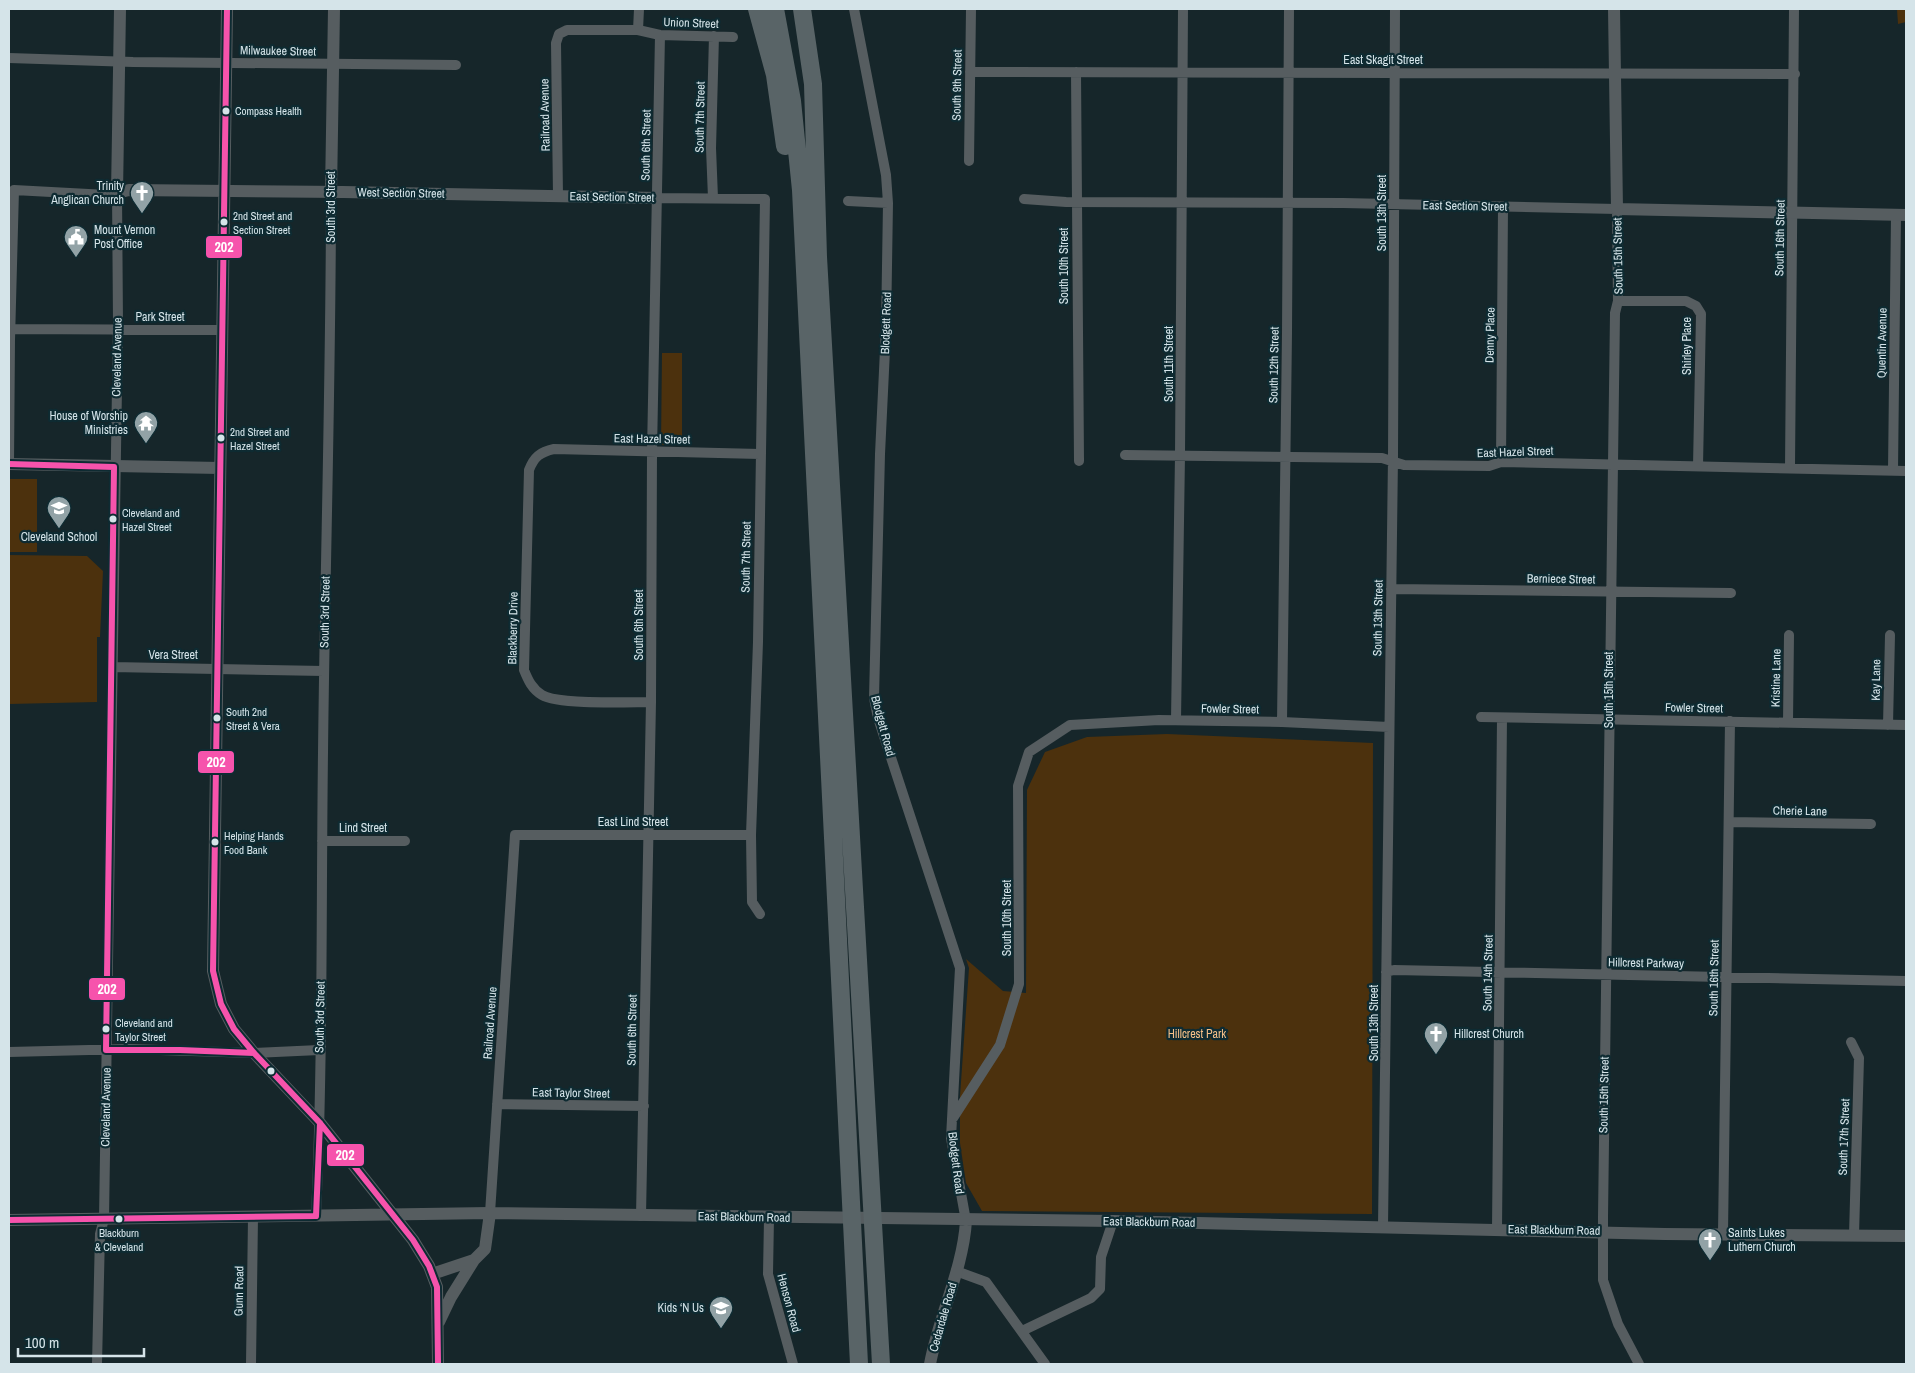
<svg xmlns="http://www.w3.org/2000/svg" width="1915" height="1373" font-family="'Archivo Narrow',sans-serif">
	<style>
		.green { fill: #4c310d }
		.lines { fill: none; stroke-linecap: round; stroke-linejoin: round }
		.minor { stroke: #565d60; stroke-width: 10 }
		.tertiary { stroke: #565d60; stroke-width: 12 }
		.motorway { stroke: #596467; stroke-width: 18 }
		.bus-1-casing { stroke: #0e2b32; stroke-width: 10 }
		.bus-1 { stroke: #f653ac; stroke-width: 6 }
		.bus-dot { fill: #d5e4e9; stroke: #0e2b32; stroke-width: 2 }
		.labels { text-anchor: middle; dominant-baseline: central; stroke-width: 4.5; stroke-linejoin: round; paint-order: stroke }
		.bus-label { font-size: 11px; fill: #d5e4e9; stroke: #0e2b32; text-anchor: start }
		.street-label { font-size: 12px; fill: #d5e4e9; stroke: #0e2b32 }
		.poi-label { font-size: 12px; fill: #d5e4e9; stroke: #0e2b32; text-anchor: end }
		.park-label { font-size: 12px; fill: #f7c088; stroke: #0e2b32 }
		.line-badge { stroke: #0e2b32; stroke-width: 2 }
		.badge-label { font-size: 14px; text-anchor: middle; font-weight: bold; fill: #fff }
	</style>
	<rect width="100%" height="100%" fill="#16262a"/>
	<!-- green -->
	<path class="green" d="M1897,9H1906V22L1898,24Z
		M662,353H682V445H661Z
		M9,479H37V552H9Z
		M9,555L87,556L103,571L100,637H97V702L9,704Z
		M1167,734L1373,743L1372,1214L982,1211L966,1183L960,1143V1096L969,968L966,959L1003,991L1026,993L1027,790L1045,752L1087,737Z"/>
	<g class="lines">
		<!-- minor -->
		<path class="minor" d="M854,9L886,175L888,203L886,329L880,454L874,698L878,718L960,968L951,1138L966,1221
			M638,30L639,9
			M9,58L133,62L456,65
			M970,72L1795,74
			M1076,72L1079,461
			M969,161L971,9
			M558,196L556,43L559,34L567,30H638L660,35L733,37
			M658,198L765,199L758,642L751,835L752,902L760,914
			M713,198L711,148L714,36
			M1024,199L1066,202L1343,203L1617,209L1618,301L1615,313L1603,1217V1280L1618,1324L1639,1364
			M848,201L888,203
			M1618,301H1686L1696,306L1701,314L1698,466
			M9,329L222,330
			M1125,455L1382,458L1404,465L1489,466L1501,462L1906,471
			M1501,462L1503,207
			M9,464L10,340L14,190L107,195L117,193L118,323L104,1219L100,1234L97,1364
			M1790,467L1794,9
			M1893,470L1896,215
			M1391,589L1731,593
			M112,667L324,671
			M651,702C629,702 558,705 542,695C532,689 528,680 524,670L529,470C534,457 540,452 554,449L760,454
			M1481,717L1906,725
			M1176,720L1180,455L1183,9
			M1282,722L1287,333L1289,9
			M1788,722L1789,635
			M1888,725L1890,635
			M1729,822L1871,824
			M322,841H405
			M1386,972L1394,970L1906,981
			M1851,1042L1859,1058L1854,1235
			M9,1052L129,1049L254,1053L319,1050
			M497,1104L644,1106
			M953,1118L1000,1045L1019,984L1018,786L1029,752L1070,725L1159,720L1282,722L1389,727
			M490,1213L515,835H751
			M316,1216C323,1061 321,907 323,753C325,566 331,379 331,192
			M641,1216L651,702L652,452L660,35
			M769,1218L768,1274L793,1364
			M1383,1227L1393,457L1395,9
			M1497,1229L1502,718
			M1723,1234L1730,721
			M956,1271L986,1282L1045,1364
			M1022,1331L1091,1298L1100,1289L1101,1257L1113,1221
			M251,1364L253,1217"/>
		<!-- tertiary -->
		<path class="tertiary" d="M120,9L117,193L129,190L343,192L658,198
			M227,9L213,971L221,1004L234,1029L254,1053L320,1123L413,1240L429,1266L437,1287L438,1364
			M1614,9L1617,209L1906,215
			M331,192L334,9
			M9,464L220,468
			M9,1220L490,1213L1113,1221L1665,1234L1906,1236
			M432,1274L474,1260
			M439,1322L451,1297L474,1260L485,1249L490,1213
			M930,1364C939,1316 963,1269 966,1221"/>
		<!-- motorway -->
		<path class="motorway" d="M757,9L775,75L785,146
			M775,9L792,101L801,190L859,1364
			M802,9L813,84L818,257L881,1364"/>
		<!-- bus-1 casing -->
		<g class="bus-1-casing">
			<path id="bus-1" d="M227,9L213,971L221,1004L234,1029L254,1053L320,1123L413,1240L429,1266L437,1287L438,1364
				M9,464L114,467L106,1050H180L254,1053
				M9,1220L316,1216L320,1123"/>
		</g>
		<!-- bus-1 -->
		<use href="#bus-1" class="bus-1"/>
	</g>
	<!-- icons -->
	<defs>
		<g id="church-pin" transform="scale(1.25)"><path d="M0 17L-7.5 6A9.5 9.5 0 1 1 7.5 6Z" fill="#92a2a6" stroke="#0e2b32"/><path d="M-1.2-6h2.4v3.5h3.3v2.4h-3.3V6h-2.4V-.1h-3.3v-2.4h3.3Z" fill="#fff"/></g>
		<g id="civic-pin" transform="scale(1.25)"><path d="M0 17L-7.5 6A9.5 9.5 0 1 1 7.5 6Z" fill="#92a2a6" stroke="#0e2b32"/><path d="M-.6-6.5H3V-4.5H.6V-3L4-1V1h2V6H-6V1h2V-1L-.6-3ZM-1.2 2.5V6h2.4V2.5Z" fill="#fff"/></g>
		<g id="temple-pin" transform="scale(1.25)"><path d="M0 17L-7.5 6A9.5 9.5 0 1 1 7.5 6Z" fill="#92a2a6" stroke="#0e2b32"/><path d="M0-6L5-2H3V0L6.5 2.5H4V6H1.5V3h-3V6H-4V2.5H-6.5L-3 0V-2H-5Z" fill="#fff"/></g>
		<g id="school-pin" transform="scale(1.25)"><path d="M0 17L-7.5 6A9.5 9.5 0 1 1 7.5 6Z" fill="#92a2a6" stroke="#0e2b32"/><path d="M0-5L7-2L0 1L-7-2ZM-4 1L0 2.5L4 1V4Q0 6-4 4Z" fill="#fff"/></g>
	</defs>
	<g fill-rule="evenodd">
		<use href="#church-pin" x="142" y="193"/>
		<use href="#civic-pin" x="76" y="237"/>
		<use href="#temple-pin" x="146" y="423"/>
		<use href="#school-pin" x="59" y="508"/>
		<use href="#church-pin" x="1436" y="1034"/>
		<use href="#church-pin" x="1710" y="1240"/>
		<use href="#school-pin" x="721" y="1308"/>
	</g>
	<!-- markers -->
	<g class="bus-dot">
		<circle cx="226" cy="111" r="4.5"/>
		<circle cx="224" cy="222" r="4.5"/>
		<circle cx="221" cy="438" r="4.5"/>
		<circle cx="113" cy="519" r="4.5"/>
		<circle cx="217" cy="718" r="4.5"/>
		<circle cx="215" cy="842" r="4.5"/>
		<circle cx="106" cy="1029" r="4.5"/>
		<circle cx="271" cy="1071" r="4.5"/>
		<circle cx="119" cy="1219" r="4.5"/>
	</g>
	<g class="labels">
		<!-- bus labels -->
		<g class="bus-label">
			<text x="235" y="111">Compass Health</text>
			<text x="233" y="216">2nd Street and<tspan x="233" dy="14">Section Street</tspan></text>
			<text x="230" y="432">2nd Street and<tspan x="230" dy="14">Hazel Street</tspan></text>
			<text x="122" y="513">Cleveland and<tspan x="122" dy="14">Hazel Street</tspan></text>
			<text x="226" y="712">South 2nd<tspan x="226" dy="14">Street &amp; Vera</tspan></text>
			<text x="224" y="836">Helping Hands<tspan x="224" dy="14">Food Bank</tspan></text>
			<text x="115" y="1023">Cleveland and<tspan x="115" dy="14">Taylor Street</tspan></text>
			<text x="119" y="1233" text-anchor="middle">Blackburn<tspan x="119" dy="14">&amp; Cleveland</tspan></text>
		</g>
		<!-- street labels -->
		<g class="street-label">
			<text transform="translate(691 23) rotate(2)">Union Street</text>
			<text transform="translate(278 51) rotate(1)">Milwaukee Street</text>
			<text x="1383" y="60">East Skagit Street</text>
			<text transform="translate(957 85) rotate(-89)">South 9th Street</text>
			<text transform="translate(545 115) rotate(-91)">Railroad Avenue</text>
			<text transform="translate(700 117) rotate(-89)">South 7th Street</text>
			<text transform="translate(646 145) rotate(-89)">South 6th Street</text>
			<text transform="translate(401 193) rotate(1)">West Section Street</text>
			<text transform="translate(612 197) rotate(1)">East Section Street</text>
			<text transform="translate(1465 206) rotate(1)">East Section Street</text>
			<text transform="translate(331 207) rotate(-90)">South 3rd Street</text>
			<text transform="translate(1382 213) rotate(-90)">South 13th Street</text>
			<text transform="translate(1780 238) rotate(-89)">South 16th Street</text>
			<text transform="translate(1618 256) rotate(-91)">South 15th Street</text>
			<text transform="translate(1064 266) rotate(-90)">South 10th Street</text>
			<text x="160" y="317">Park Street</text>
			<text transform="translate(886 323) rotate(-88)">Blodgett Road</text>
			<text transform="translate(1490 335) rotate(-89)">Denny Place</text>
			<text transform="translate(1882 343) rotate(-89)">Quentin Avenue</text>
			<text transform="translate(1687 346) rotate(-90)">Shirley Place</text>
			<text transform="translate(117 357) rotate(-89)">Cleveland Avenue</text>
			<text transform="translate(1169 364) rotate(-90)">South 11th Street</text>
			<text transform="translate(1274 365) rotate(-89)">South 12th Street</text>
			<text transform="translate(652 439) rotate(1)">East Hazel Street</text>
			<text transform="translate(1515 452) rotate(-2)">East Hazel Street</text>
			<text transform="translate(746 557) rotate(-89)">South 7th Street</text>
			<text transform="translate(1561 579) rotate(1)">Berniece Street</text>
			<text transform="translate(325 612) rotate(-89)">South 3rd Street</text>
			<text transform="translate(1378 618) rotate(-89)">South 13th Street</text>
			<text transform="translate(639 625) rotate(-90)">South 6th Street</text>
			<text transform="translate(513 628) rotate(-89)">Blackberry Drive</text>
			<text x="173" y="655">Vera Street</text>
			<text transform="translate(1776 678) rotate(-89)">Kristine Lane</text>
			<text transform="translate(1876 680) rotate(-89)">Kay Lane</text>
			<text transform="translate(1609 690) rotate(-90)">South 15th Street</text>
			<text transform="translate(1694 708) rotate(1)">Fowler Street</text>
			<text transform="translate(1230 709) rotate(1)">Fowler Street</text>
			<text transform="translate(883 726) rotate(75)">Blodgett Road</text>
			<text transform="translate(1800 811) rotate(1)">Cherie Lane</text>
			<text x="633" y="822">East Lind Street</text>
			<text x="363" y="828">Lind Street</text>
			<text transform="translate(1007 918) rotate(-90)">South 10th Street</text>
			<text transform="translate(1646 963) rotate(1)">Hillcrest Parkway</text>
			<text transform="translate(1488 973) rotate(-89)">South 14th Street</text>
			<text transform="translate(1714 978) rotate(-89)">South 16th Street</text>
			<text transform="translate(320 1017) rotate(-89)">South 3rd Street</text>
			<text transform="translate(490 1023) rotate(-86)">Railroad Avenue</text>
			<text transform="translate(1374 1023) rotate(-90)">South 13th Street</text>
			<text transform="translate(632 1030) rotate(-89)">South 6th Street</text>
			<text transform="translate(571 1093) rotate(1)">East Taylor Street</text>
			<text transform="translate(1604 1095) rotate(-89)">South 15th Street</text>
			<text transform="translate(106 1107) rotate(-89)">Cleveland Avenue</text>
			<text transform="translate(1844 1137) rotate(-88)">South 17th Street</text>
			<text transform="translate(956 1163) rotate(83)">Blodgett Road</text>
			<text transform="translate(744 1217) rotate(1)">East Blackburn Road</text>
			<text transform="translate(1149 1222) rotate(1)">East Blackburn Road</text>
			<text transform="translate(1554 1230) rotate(1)">East Blackburn Road</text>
			<text transform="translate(239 1291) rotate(-89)">Gunn Road</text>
			<text transform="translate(789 1303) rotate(75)">Henson Road</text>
			<text transform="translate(943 1317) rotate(-74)">Cedardale Road</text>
		</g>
		<!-- poi labels -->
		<g class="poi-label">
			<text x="124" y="186">Trinity<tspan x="124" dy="14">Anglican Church</tspan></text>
			<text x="94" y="230" text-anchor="start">Mount Vernon<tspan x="94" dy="14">Post Office</tspan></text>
			<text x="128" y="416">House of Worship<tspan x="128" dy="14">Ministries</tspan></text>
			<text x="59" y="537" text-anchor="middle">Cleveland School</text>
			<text x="1454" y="1034" text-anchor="start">Hillcrest Church</text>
			<text x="1728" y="1233" text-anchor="start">Saints Lukes<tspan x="1728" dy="14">Luthern Church</tspan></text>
			<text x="704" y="1308">Kids ‘N Us</text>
		</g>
		<!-- park labels -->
		<g class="park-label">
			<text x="1197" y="1034">Hillcrest Park</text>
		</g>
	</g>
	<g class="line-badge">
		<rect x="205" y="235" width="38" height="24" rx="5" fill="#f653ac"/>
		<rect x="197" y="750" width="38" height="24" rx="5" fill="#f653ac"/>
		<rect x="88" y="977" width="38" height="24" rx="5" fill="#f653ac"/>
		<rect x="326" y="1143" width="39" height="24" rx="5" fill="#f653ac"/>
	</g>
	<g class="badge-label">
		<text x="224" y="252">202</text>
		<text x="216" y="767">202</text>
		<text x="107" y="994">202</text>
		<text x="345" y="1160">202</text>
	</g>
	<!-- border -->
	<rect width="1915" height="1373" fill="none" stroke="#d5e4e9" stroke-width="20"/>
	<!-- scale -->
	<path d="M18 1348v8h126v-8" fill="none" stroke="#d5e4e9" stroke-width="2.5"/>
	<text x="25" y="1348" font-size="15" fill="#d5e4e9" stroke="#0e2b32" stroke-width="4" paint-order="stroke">100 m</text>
</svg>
